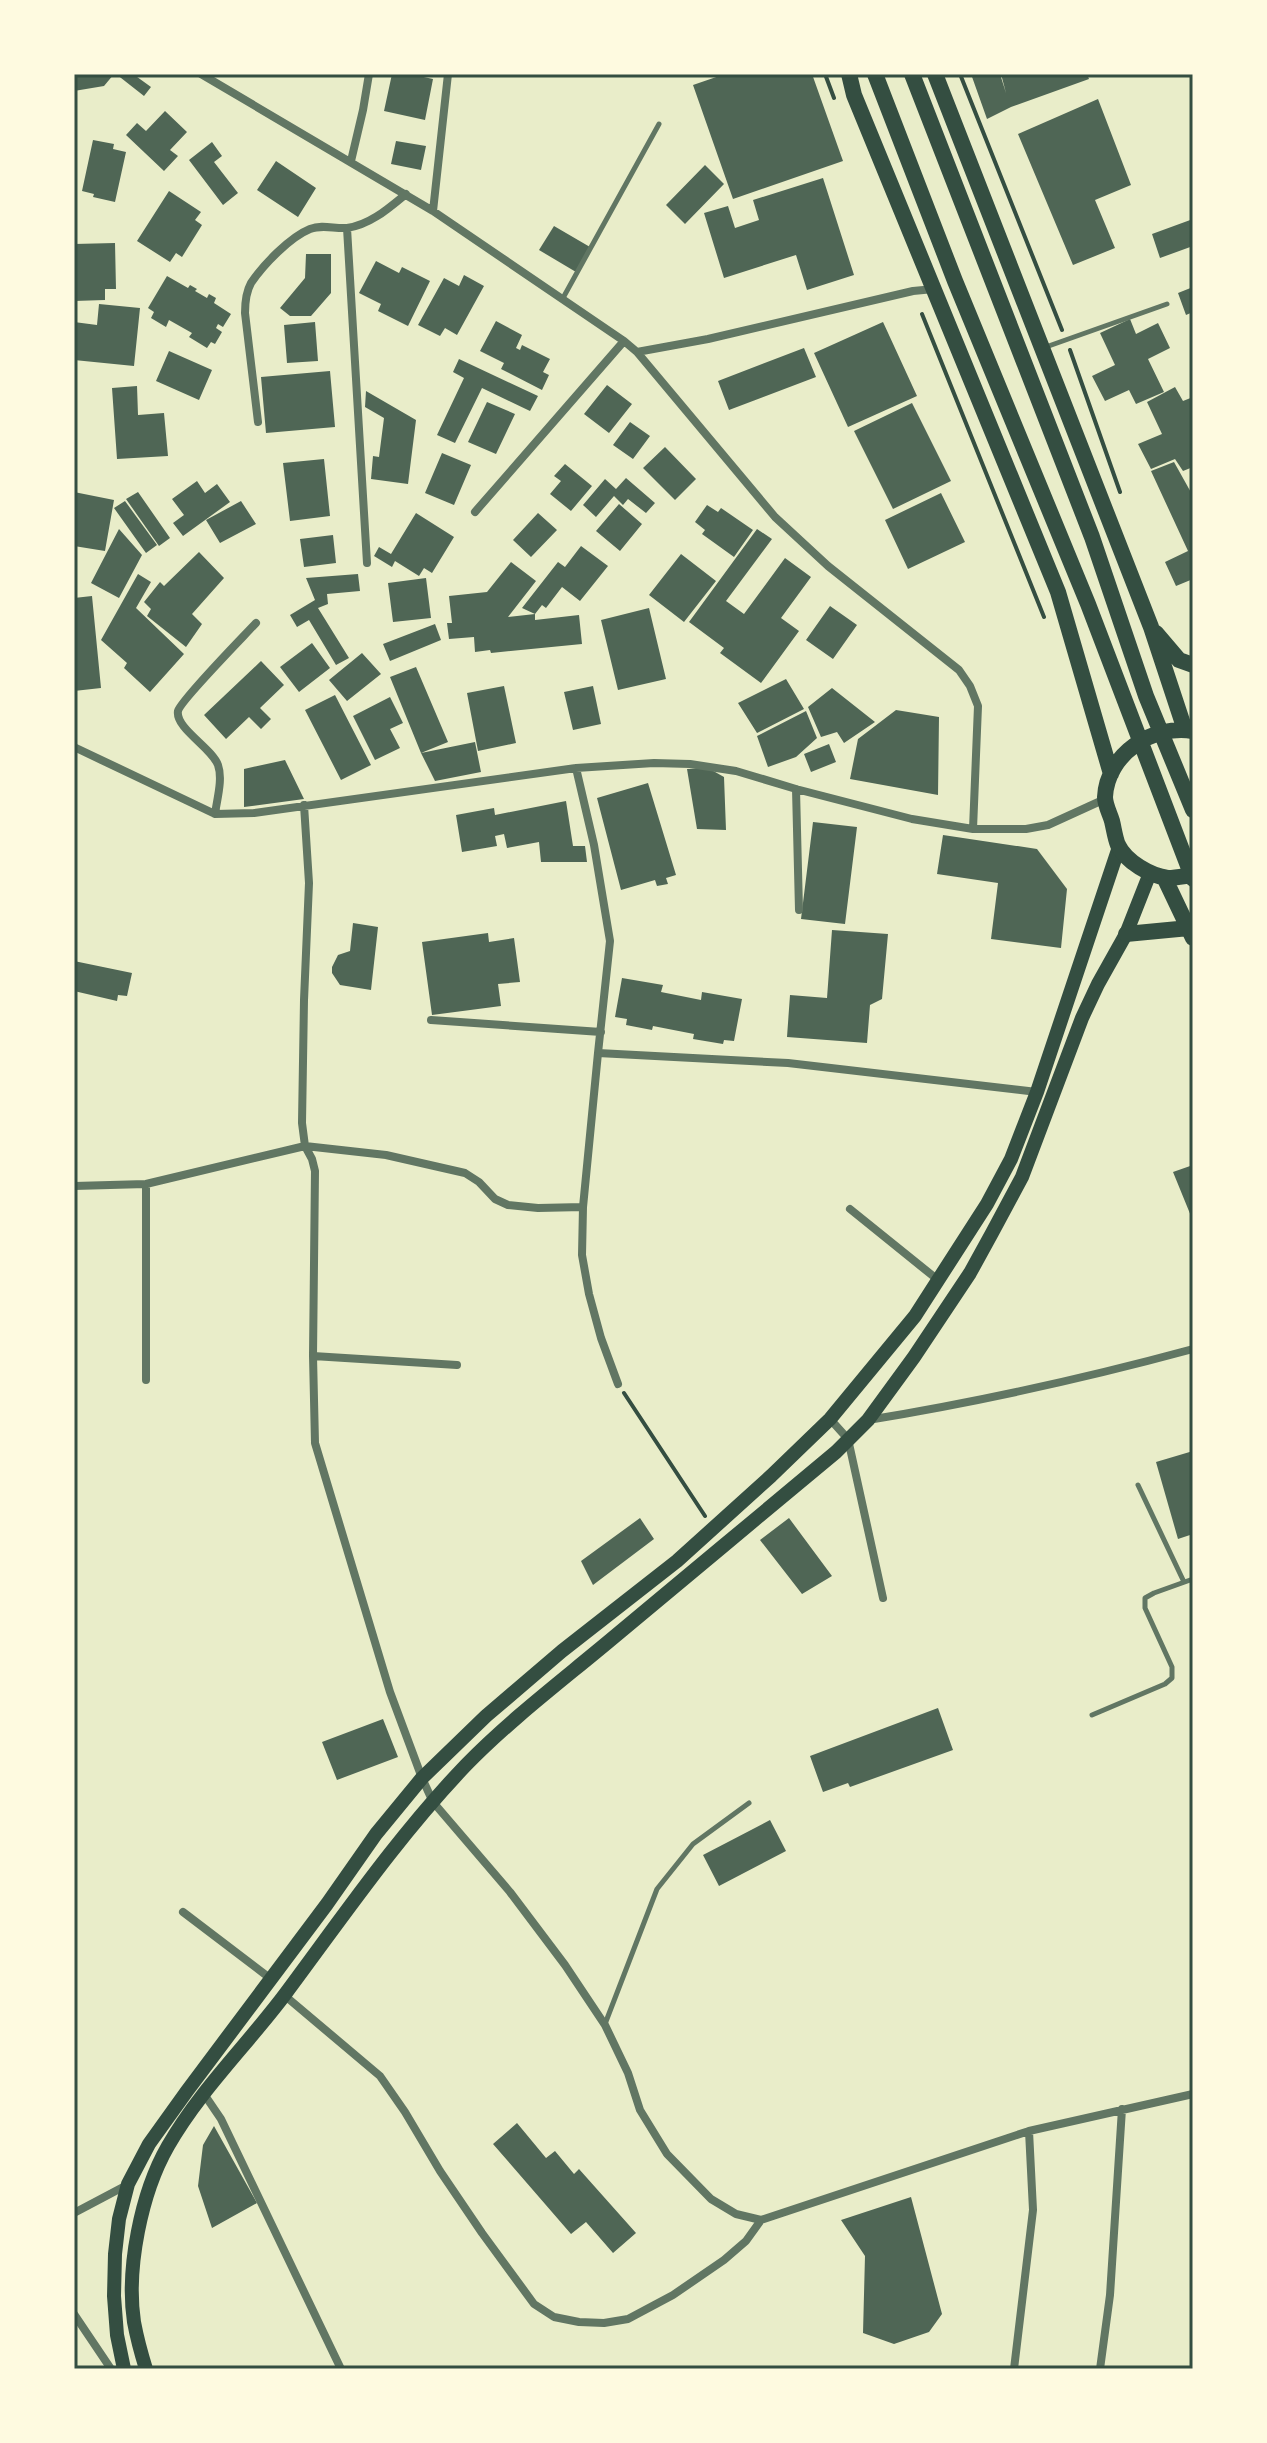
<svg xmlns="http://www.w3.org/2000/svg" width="1267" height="2443" font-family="'Nunito Sans',sans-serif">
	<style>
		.building { fill: #4f6655 }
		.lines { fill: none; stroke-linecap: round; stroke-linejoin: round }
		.path { stroke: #344e41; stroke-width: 4 }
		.service { stroke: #617663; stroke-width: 5 }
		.minor { stroke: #617663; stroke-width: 8 }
		.secondary { stroke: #344e41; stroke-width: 14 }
		.primary { stroke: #344e41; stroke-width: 16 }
		.neatline { fill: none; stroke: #344e41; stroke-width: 3 }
	</style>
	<rect width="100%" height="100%" fill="#e9edc9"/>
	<!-- building -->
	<path class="building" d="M114,74L104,86L74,91V77L88,74Z
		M116,74H133L151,87L144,96Z
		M392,74H410L433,79L425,120L384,111Z
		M725,74H812L843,161L733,199L693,85Z
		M971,74H1000L1006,93L1001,74H1087L1089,79L1011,107L987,119Z
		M1098,99L1131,185L1095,200L1115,248L1073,265L1018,134Z
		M165,111L187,132L170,150L178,156L164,171L126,135L137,123L146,131Z
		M93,140L114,144L113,149L126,152L115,202L93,197L94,194L82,191Z
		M396,141L426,146L421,170L391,164Z
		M212,142L222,156L214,162L238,193L223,205L189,160Z
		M276,161L316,188L298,217L257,190Z
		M705,165L724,184L685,224L666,205Z
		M823,178L854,275L807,290L796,255L724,278L704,213L728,206L735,228L759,220L753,200Z
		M169,191L201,212L195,220L202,225L182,257L176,253L170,262L137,241Z
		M1193,219V246L1160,258L1152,234Z
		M554,226L590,247L576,272L539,250Z
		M115,243L116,289H105V300L74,301V244Z
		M306,254H331V293L311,316H290L280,308L305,278Z
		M376,261L399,273L402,267L430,281L408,326L378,311L381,304L359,293Z
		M464,275L484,286L457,335L445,328L440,336L418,325L444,278L459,286Z
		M167,276L188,288L190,285L197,289L195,291L207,298L209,294L216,298L214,303L231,314L223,327L218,324L216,328L222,332L215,344L211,342L207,348L189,337L192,333L169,320L166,327L151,318L154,312L148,308Z
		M1193,287V312L1186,315L1178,293Z
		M99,304L140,308L134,366L74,360V322L97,325Z
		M1130,319L1136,334L1158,323L1170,348L1148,359L1164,392L1136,404L1129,390L1105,401L1092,376L1115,365L1100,333Z
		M496,321L522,335L516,348L520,350L522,345L550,359L543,372L549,375L542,390L501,369L504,363L480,351Z
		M315,322L318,361L287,363L284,325Z
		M883,322L917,396L848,427L814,353Z
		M804,348L816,377L729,410L718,381Z
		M169,351L212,370L199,400L156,381Z
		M459,359L538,396L530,411L482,388L455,443L437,435L464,378L453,372Z
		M330,371L335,427L266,433L261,377Z
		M607,385L632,404L609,433L584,414Z
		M137,386L138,415L164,413L168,456L117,459L112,388Z
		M1175,387L1183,401L1193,397V467L1183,471L1175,459L1151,469L1138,444L1162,434L1147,402Z
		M366,391L416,420L408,484L371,479L373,456L379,457L384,418L365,407Z
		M487,402L515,414L496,454L468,442Z
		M912,403L951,481L893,509L854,431Z
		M630,422L650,436L633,459L613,445Z
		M665,447L696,479L675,500L643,468Z
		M442,453L471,465L454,505L425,493Z
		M324,459L330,516L290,521L283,463Z
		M1174,462L1193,496V579L1176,586L1165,562L1188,551L1151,471Z
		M565,464L592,486L571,511L550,494L561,481L554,476Z
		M626,478L655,503L646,513L628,499L623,505L614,496L596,517L583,505L605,479L616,489Z
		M197,481L205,493L217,484L230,502L183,536L173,523L184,515L172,499Z
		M74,492L114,500L105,551L74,546Z
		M138,492L170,538L159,546L126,499Z
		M941,493L965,542L908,569L885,520Z
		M125,501L157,545L146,553L114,508Z
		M241,501L256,524L220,543L206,520Z
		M619,504L642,524L620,551L596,531Z
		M707,505L718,512L721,508L753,530L734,557L702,534L705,530L695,522Z
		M416,513L454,537L432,573L424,568L419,576L395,561L392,567L374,556L379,547L391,554Z
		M538,513L557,530L531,557L513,540Z
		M119,529L142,555L119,598L91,583Z
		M757,529L772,539L726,601L744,614L785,558L811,577L781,618L799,631L761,683L720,653L724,648L689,622Z
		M333,535L336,563L304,567L300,539Z
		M581,546L608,566L580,601L562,587L546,608L542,605L535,614L522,608L558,562L565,567Z
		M199,552L224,578L192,614L202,624L186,647L147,616L151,609L144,602L160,582L164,586Z
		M681,554L716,581L684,622L649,595Z
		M511,562L536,581L508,617L535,614V620L579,615L582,644L491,653L490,650L475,652L474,637L449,639L447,623H452L449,596L487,592Z
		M138,574L151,582L136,608L184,654L150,692L124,668L127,663L101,640Z
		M358,574L360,591L327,594L328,604L318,608L349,658L336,665L309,620L297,627L290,615L315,600L306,578Z
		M426,578L431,618L393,622L388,583Z
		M92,596L101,688L74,691V598Z
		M830,606L857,625L833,659L806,640Z
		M649,608L666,679L618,690L601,620Z
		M435,624L441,640L390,661L383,644Z
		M312,643L330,668L299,692L280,667Z
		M362,653L381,674L347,701L329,680Z
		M261,661L284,685L260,708L271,719L261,729L249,717L226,739L204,715Z
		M416,667L448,742L421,753L390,677Z
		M786,679L804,709L757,733L738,703Z
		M504,686L516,743L478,751L467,693Z
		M593,686L601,724L573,730L564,692Z
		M832,688L875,722L844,743L837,732L821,737L808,707Z
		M335,695L371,765L341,780L305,710Z
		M390,697L403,723L390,729L400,748L375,760L353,716Z
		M896,710L939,717L938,795L850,779L858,739Z
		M806,711L817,738L796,757L768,767L757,736Z
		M475,742L481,772L435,781L421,753Z
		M829,744L836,762L811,772L804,754Z
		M285,760L304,799L244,807V769Z
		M708,768L724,777L726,830L697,829L687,769Z
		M648,783L676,875L666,878L668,884L657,886L655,880L621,890L597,798Z
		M566,801L573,846H585L587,862H541L539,842L507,848L504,834L495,836L497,846L462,852L456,815L494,808L495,815Z
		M813,822L857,827L845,924L801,919Z
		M943,835L1037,849L1067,889L1061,948L991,939L998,883L937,874Z
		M353,923L378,927L371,990L340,985L332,973V967L338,955L350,951Z
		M832,930L888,934L882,999L870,1005L867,1043L787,1037L790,995L827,998Z
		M488,933L489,942L514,938L520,982L498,984L501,1006L432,1015L422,942Z
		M74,961L132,973L127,996L118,995L117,1001L74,991Z
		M622,978L663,985L661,992L701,1000L702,992L742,999L734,1041L724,1040L723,1044L693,1039L694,1034L653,1026L652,1030L626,1025L627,1019L615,1017Z
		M1193,1165V1221L1173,1172Z
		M1193,1451V1534L1178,1539L1156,1462Z
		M640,1518L654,1539L593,1585L581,1561Z
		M789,1518L832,1576L802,1594L760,1540Z
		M938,1708L953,1750L850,1787L848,1783L823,1792L810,1756Z
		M383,1719L398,1757L337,1780L322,1742Z
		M770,1820L786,1851L719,1886L703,1855Z
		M517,2123L546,2158L555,2151L574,2174L579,2169L636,2233L613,2253L586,2222L571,2234L493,2144Z
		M214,2126L257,2203L212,2228L198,2186L203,2145Z
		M911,2197L942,2314L929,2332L894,2344L863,2333L865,2256L841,2220Z"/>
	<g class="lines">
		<!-- path -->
		<path class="path" d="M825,74L834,98
			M960,74L1062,330
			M922,314L1044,617
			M1070,350L1120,492
			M624,1393L705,1516"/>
		<!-- service -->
		<path class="service" d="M563,298L659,124
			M1043,348L1167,304
			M1138,1485L1184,1582
			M1092,1715L1165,1684L1172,1678V1667L1145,1608V1598L1154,1593L1193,1579
			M605,2024L657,1889L693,1844L749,1803"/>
		<!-- minor -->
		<path class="minor" d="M201,74L433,211L624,341L637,352L708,339L913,291L934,289
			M351,161L363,110L369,74
			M433,211L448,74
			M347,228L367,563
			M637,352L775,517L828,566L959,670L970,686L978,706L973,829
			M258,422L245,313C245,302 246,292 251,283C263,265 290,237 310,229C323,224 334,229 347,228C370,225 389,208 406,194
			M475,512L624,341
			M74,747L215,814L254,813L576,768L654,763L690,764L736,771L796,789L912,819L973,829H1026L1048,825L1105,799
			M576,768L594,845L610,941L598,1053L788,1063L1037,1092
			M796,789L799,910
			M304,805L309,883L304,1000L302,1123L305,1146L312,1159L315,1171L313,1356L315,1443L390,1692L422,1778L433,1802L510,1892L565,1965L605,2025L628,2073L640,2110L667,2154L711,2199L736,2214L761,2220L1029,2131L1193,2094
			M215,814C217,799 223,779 218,765C212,748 175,728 178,711C180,701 244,636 256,623
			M431,1020L601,1032
			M598,1053L583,1207L582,1255L589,1294L601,1338L618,1384
			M146,1184V1380
			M74,1186L146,1184L305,1146L386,1155L465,1173L479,1182L495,1199L508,1205L538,1208L583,1207
			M850,1209L938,1280
			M313,1356L457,1365
			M830,1419L848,1439L883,1598
			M868,1420C978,1402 1086,1378 1193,1349
			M183,1912L271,1979
			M284,1995L380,2076L405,2112L440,2171L482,2233L534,2304L554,2317L579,2322L604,2323L628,2319L673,2295L724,2260L746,2241L761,2220
			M204,2094L221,2119L341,2369
			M74,2213L127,2185
			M74,2314L111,2369
			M1014,2369L1033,2210L1029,2131
			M1100,2369L1110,2295L1122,2109"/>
		<!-- secondary -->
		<path class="secondary" d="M124,2369L117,2335L114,2296L115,2254L119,2219L128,2184L149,2144L187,2091L327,1904L376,1834L422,1778L486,1716L562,1651L677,1561L771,1476L830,1419L915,1316L987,1204L1011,1159L1037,1092L1119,847
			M146,2369C141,2353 137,2338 134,2322C126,2269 141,2193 168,2146C200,2090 248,2044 286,1993C344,1915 399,1835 466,1765C510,1720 560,1682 608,1642C684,1579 760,1515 836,1452L868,1420L914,1357L970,1273L992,1233L1022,1177L1082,1018L1098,984L1126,934L1150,873"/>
		<!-- primary -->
		<path class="primary" d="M849,74L854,95L1058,592L1111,774
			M875,74L955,281L1088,604L1193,879
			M912,74L1092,537L1146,696L1193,810
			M935,74L1151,627L1185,730
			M1156,633L1179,660L1193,665
			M1193,731C1153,724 1107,754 1105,797C1105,805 1110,814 1112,821C1114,829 1115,838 1118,845C1126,862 1151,876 1168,878C1176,878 1185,876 1193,875
			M1164,877L1193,938
			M1126,934L1189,928"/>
	</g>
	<!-- border -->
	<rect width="1267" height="2443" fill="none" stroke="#fefae0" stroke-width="152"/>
	<rect x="76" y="76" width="1115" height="2291" class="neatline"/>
</svg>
